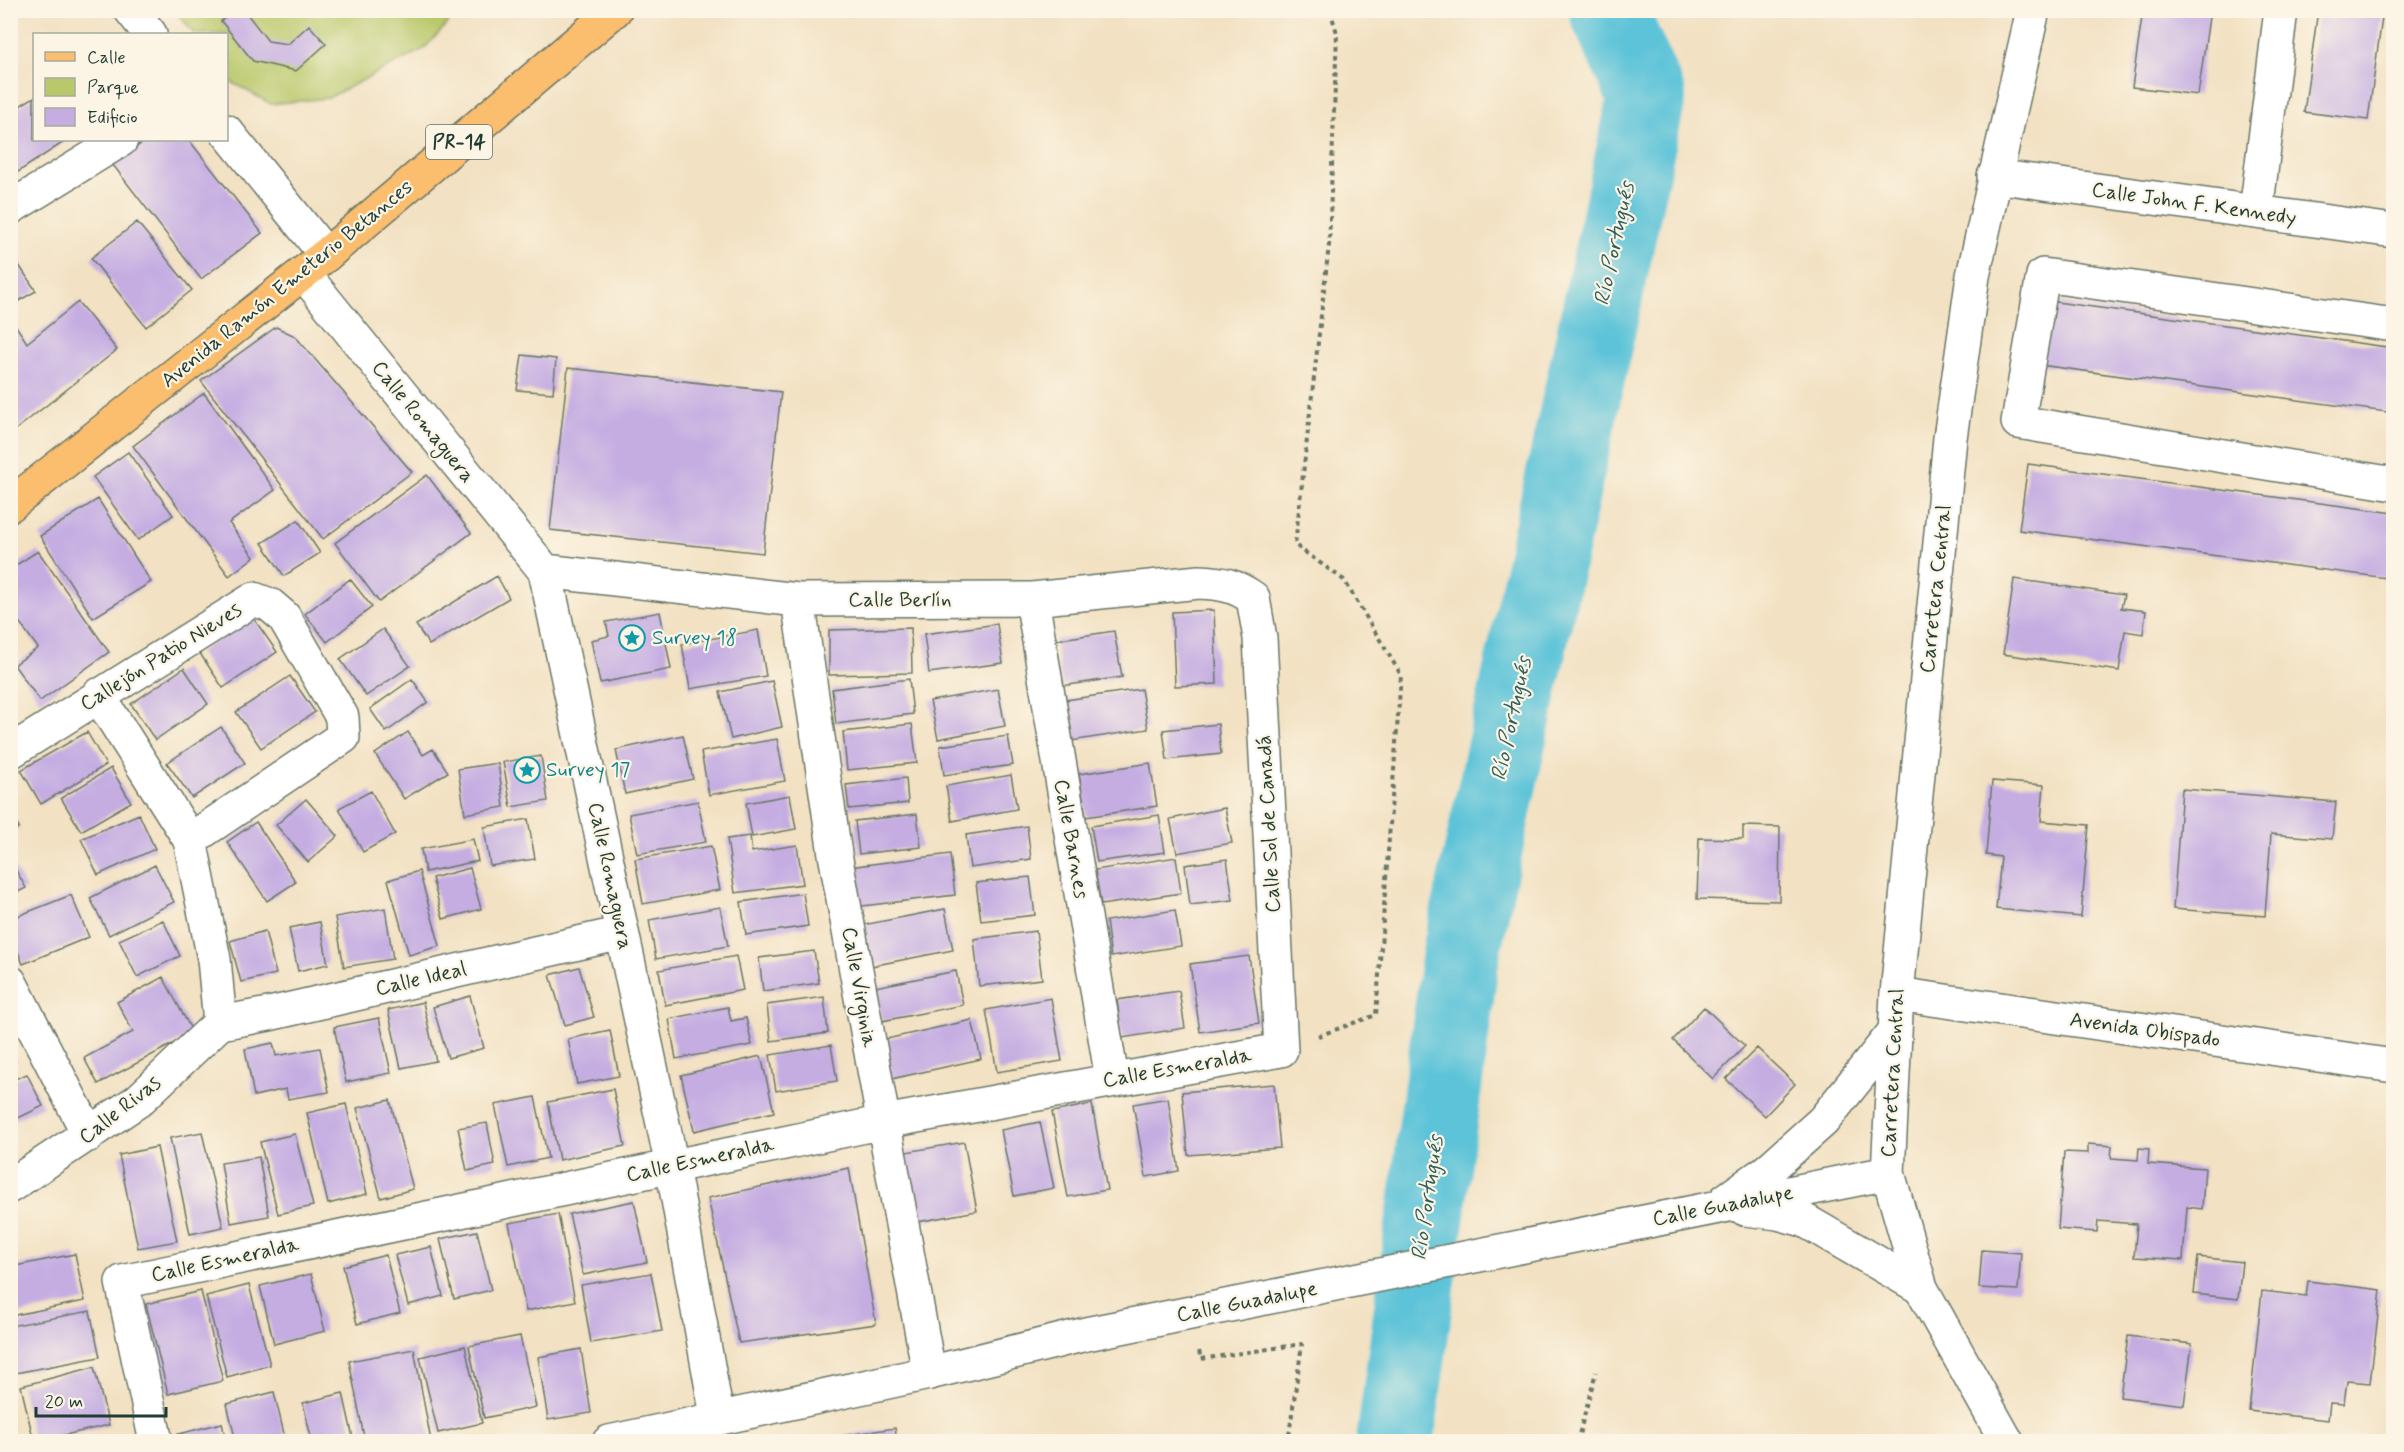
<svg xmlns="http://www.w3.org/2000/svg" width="2404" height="1452" font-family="Mynerve,sans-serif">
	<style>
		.green { fill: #b9c86b; stroke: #6c8250; stroke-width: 1.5 }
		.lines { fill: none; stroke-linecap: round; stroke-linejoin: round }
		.river { stroke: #5bc3d8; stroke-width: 78 }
		.building { fill: #c5ade2 }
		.minor-casing { stroke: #697666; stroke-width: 36 }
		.tertiary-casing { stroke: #697666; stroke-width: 36 }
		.primary-casing { stroke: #697666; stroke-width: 36 }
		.path { stroke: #697666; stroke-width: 4; stroke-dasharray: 4.5 4.5; stroke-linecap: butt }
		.minor { stroke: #fff; stroke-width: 33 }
		.tertiary { stroke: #fff; stroke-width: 33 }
		.primary { stroke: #fbbd6e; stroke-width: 33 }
		.labels { text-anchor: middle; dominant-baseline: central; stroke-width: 4.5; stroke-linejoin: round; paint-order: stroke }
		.shield { fill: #fcf5e5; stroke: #617469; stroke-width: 1.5 }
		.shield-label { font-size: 20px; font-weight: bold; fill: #1f3d34 }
		.street-label { font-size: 21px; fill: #1f3d34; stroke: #fcf5e5 }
		.culture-label { font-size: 21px; fill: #0d838f; stroke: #fcf5e5; text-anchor: start }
		.water-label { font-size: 22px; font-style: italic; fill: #2e5e5d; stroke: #fcf5e5 }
	</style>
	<rect width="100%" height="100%" fill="#fcf5e5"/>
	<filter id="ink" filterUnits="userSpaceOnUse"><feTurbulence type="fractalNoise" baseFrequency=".0167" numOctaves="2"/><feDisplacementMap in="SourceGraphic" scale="12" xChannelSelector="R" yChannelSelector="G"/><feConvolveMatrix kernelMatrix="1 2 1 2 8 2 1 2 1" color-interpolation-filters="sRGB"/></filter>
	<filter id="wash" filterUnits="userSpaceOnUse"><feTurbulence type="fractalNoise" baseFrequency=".008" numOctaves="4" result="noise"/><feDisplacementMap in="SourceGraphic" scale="24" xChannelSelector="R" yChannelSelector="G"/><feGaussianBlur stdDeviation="1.35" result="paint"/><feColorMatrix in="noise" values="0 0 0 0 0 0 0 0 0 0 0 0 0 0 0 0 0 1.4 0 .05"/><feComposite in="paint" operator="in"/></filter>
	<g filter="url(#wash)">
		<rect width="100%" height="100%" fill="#f2e1c2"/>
		<!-- green -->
		<path class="green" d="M176,11H459L424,49L328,98L271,104L231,82L227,76L226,34H194Z"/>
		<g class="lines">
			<!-- river -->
			<path class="river" d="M1395,1442L1461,953L1647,97L1608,10"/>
		</g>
		<g id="blocks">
			<!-- building -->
			<path class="building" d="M235,10H244L268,41L288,44L309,25L326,44L296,71L253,61L221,21Z
				M2143,10H2210L2198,95L2132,87Z
				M2318,10H2383L2368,120L2304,112Z
				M34,97V140H67L12,176L10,147L16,143L10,134V112Z
				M146,140H189L262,233L201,279L113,165Z
				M137,222L192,290L146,327L91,258Z
				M15,259L36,291L10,306V262Z
				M2049,301L2394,348V413L2040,365Z
				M78,302L117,350L10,434V317L27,343Z
				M276,327L295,336L412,472L323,539L201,381Z
				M522,355L556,359L553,393L517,390Z
				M568,368L781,392L763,553L550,530Z
				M204,393L275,490L229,523L254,557L229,576L133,446Z
				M128,452L173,515L138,540L93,477Z
				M2028,464L2394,513V579L2019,530Z
				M427,475L471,533L379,602L335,543Z
				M98,499L151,582L93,618L40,536Z
				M298,520L320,553L284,576L262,543Z
				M38,551L109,652L40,701L14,665L38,648L10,609V569Z
				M497,576L509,598L429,645L416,625Z
				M350,579L372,607L327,642L305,614Z
				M2014,579L2124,595L2121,608L2146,611L2143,634L2125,631L2119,671L2003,654Z
				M1214,610L1217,684L1175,686L1172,612Z
				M660,612L671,669L600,683L591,640L609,636L606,622Z
				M252,616L277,652L223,688L199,652Z
				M997,624L1003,663L929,673L924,634Z
				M911,628L912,673L829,675V630Z
				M383,629L410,666L366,696L340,659Z
				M758,630L766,676L690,689L682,644Z
				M1114,631L1122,677L1062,686L1055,640Z
				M184,668L208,704L155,740L131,704Z
				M290,676L315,712L261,748L236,712Z
				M412,679L428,702L386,732L370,709Z
				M909,679L913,714L836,724L832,689Z
				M772,681L782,727L731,739L720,692Z
				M998,689L1005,726L938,739L930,701Z
				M1141,689L1148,729L1065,742L1059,701Z
				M912,724L917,763L847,770L843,732Z
				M1218,724L1221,754L1167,760L1163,730Z
				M221,727L245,763L192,798L167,763Z
				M87,732L106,765L41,804L21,770Z
				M408,732L423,755L433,749L448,772L404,799L375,754Z
				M683,735L693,779L625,794L616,750Z
				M1008,736L1013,765L944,775L940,746Z
				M777,739L785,781L709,795L701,752Z
				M541,756L548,801L511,807L503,762Z
				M498,763L504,807L465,814L458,769Z
				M1150,763L1157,806L1086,817L1079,774Z
				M111,768L131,802L81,831L61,798Z
				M1011,775L1017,809L952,821L946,786Z
				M906,778L908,803L849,809L846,785Z
				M1992,781L2044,785L2041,821L2089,825L2081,917L1996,909L2001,857L1986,855Z
				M2182,789L2336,802L2332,839L2271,834L2265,916L2173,909Z
				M371,791L395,834L363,852L339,808Z
				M790,795L796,829L752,837L746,803Z
				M306,799L338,836L308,862L276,825Z
				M698,801L706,842L637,854L629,814Z
				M1225,808L1232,843L1177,853L1170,819Z
				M10,811L19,828L10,832Z
				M139,814L155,849L98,875L81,839Z
				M917,814L921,847L859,854L855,821Z
				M1159,815L1165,852L1097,862L1091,826Z
				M528,819L535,859L490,866L484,827Z
				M256,822L296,882L267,901L227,842Z
				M1027,826L1031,859L970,868L966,835Z
				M1743,826L1780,827L1779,901L1697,899L1699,838L1743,839Z
				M750,836L752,852L797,845L803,884L735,893L727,839Z
				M473,839L478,861L425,872L421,849Z
				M711,846L720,890L643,904L635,859Z
				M950,854L955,895L854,907L849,867Z
				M1176,857L1181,893L1101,905L1095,870Z
				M1227,859L1233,900L1190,905L1185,865Z
				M10,860L26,888L10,896Z
				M155,865L174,902L109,935L90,898Z
				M470,868L481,909L443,919L432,878Z
				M419,871L440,946L409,955L388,880Z
				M1030,877L1035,915L981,921L976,883Z
				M803,893L808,926L746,935L741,902Z
				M71,895L89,937L23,964L10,932V919Z
				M720,907L728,946L656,959L649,920Z
				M385,908L393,959L344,967L335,917Z
				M945,909L953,950L871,966L863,925Z
				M1175,910L1181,946L1111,957L1106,921Z
				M163,920L180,956L137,977L119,940Z
				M320,922L328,964L298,971L289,928Z
				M265,931L276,974L241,982L230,941Z
				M1036,931L1042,979L979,986L974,939Z
				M814,951L819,983L763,991L759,958Z
				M736,956L743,990L665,1005L659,970Z
				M1249,956L1259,1023L1200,1032L1190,964Z
				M579,967L594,1017L565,1025L550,975Z
				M956,971L963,1005L882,1021L875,987Z
				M163,977L193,1033L98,1084L84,1058L133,1032L117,1002Z
				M1179,991L1185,1028L1122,1038L1117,1000Z
				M470,996L484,1048L448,1058L433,1007Z
				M824,997L828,1033L771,1041L767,1005Z
				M1051,998L1062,1061L997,1072L986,1010Z
				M423,1002L436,1061L401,1068L388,1010Z
				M728,1007L731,1021L746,1018L752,1045L676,1059L669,1019Z
				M1704,1007L1745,1046L1713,1079L1673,1040Z
				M379,1018L391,1073L346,1082L334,1027Z
				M972,1020L981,1059L891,1079L882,1040Z
				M610,1030L619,1076L577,1084L568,1039Z
				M273,1043L276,1056L320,1048L329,1092L288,1099L286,1089L254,1096L245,1049Z
				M831,1045L837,1081L776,1091L770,1055Z
				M10,1047L16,1061L10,1063Z
				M1757,1048L1795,1084L1765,1116L1726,1079Z
				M761,1056L774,1112L694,1131L681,1075Z
				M27,1074L43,1106L10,1122V1081Z
				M1274,1084L1280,1148L1188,1155L1182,1092Z
				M613,1089L625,1146L559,1160L548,1102Z
				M535,1097L548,1158L508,1167L495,1105Z
				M1168,1098L1179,1171L1146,1177L1133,1104Z
				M390,1100L413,1189L381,1198L357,1108Z
				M346,1104L367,1194L328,1204L307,1113Z
				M1092,1104L1107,1190L1068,1197L1052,1112Z
				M1040,1122L1054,1188L1014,1196L1001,1130Z
				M487,1123L495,1165L467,1171L458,1128Z
				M202,1132L223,1227L190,1234L170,1138Z
				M295,1134L313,1206L278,1214L260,1142Z
				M964,1142L977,1211L917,1222L906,1152Z
				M2088,1144L2112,1146L2111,1158L2138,1160L2139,1148L2149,1149L2148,1164L2205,1168L2202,1209L2187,1207L2183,1260L2134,1257L2137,1224L2098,1221L2097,1232L2058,1229L2064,1152L2088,1153Z
				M157,1147L177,1241L138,1248L119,1155Z
				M259,1157L269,1216L231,1223L221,1163Z
				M849,1168L876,1324L739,1343L708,1198Z
				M634,1201L647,1262L583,1275L569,1214Z
				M558,1214L575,1301L526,1311L509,1223Z
				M477,1231L491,1290L454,1299L440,1239Z
				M431,1247L443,1296L408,1305L395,1255Z
				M1982,1250L2021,1253L2018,1290L1979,1288Z
				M75,1254L85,1301L10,1316V1267Z
				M386,1255L400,1313L357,1324L343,1266Z
				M2198,1257L2242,1262L2238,1299L2194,1294Z
				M651,1273L662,1331L591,1343L581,1285Z
				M311,1274L325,1331L274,1344L260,1286Z
				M2308,1281L2381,1290L2370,1383L2347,1381L2344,1404L2330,1403L2328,1420L2249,1411L2262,1291L2306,1296Z
				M249,1285L270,1365L227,1377L206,1296Z
				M201,1291L223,1381L168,1394L146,1304Z
				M90,1311L100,1357L10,1374V1326Z
				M520,1336L536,1407L484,1418L469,1346Z
				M2128,1336L2192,1344L2184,1405L2120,1397Z
				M465,1346L482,1423L438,1433L420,1357Z
				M414,1349L431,1441L365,1442L349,1361Z
				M581,1349L591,1413L548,1420L538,1357Z
				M94,1367L109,1425L34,1442L21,1386Z
				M274,1392L286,1442H236L227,1404Z
				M343,1393L354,1442H312L303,1403Z
				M222,1423L226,1442H177L175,1435Z
				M895,1428L897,1442H827V1438Z"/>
		</g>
	</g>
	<g filter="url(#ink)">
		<use href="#blocks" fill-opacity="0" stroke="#697666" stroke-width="1.5"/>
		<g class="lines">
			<!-- minor casing -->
			<g class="minor-casing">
				<path id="minor" d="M131,10L150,34
					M226,131L326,255
					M1994,176L2394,231
					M10,208L121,140
					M2256,212L2281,10
					M303,273L545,571L672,1166L717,1416
					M2394,325L2043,275L2018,422L2394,484
					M1032,599L1112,1079
					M798,600L835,854L929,1373
					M98,695L190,840L214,959L220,1023
					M10,752L254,599L270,605L284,617L342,717L343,737L190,840
					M10,982L89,1135
					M1897,994L2394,1066
					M220,1023L269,1014L622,933
					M1888,1173L1921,1288L2007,1442
					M10,1186L139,1100L220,1023
					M156,1442L122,1282L884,1122L1281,1050L1260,638L1253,598C1235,585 1221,583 1199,582L1032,599L798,600L545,571"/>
			</g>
			<!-- tertiary casing -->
			<g class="tertiary-casing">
				<path id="tertiary" d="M1726,1200L1767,1171L1823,1121L1895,1031
					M1745,1209L1778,1213L1804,1220L1921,1288
					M609,1442L929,1373L1086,1334L1888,1173L1897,994L1950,438L1973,276L2033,10"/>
			</g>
			<!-- primary casing -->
			<g class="primary-casing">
				<path id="primary" d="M10,505L326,255L615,10"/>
			</g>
			<!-- path -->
			<path class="path" d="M1318,1036L1376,1015L1401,675L1344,580L1295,545L1329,245L1337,33L1330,10
				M1199,1351L1201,1359L1302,1344L1288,1442
				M1577,1442L1596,1372"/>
			<!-- minor -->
			<use href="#minor" class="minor"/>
			<!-- tertiary -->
			<use href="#tertiary" class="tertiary"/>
			<!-- primary -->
			<use href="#primary" class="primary"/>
		</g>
	</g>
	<!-- icons -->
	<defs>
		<g id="sight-ring" transform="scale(1.35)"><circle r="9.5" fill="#fcf5e5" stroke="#0f9aa8" stroke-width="1.5"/><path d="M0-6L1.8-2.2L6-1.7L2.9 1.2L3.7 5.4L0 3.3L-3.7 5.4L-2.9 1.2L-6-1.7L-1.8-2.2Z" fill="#0f9aa8"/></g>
	</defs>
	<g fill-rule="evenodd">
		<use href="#sight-ring" x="632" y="638"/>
		<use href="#sight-ring" x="527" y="770"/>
	</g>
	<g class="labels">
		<!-- shield labels -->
		<rect class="shield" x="426" y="125" width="66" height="34" rx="4.5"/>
		<g class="shield-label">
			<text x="459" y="142">PR-14</text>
		</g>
		<!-- street labels -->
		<g class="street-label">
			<text transform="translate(2194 204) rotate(8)">Calle John F. Kennedy</text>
			<text transform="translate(287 284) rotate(-39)">Avenida Ramón Emeterio Betances</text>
			<text transform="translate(423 422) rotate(51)">Calle Romaguera</text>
			<text transform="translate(1936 589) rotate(-84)">Carretera Central</text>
			<text x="900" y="600">Calle Berlín</text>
			<text transform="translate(161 657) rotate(-32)">Callejón Patio Nieves</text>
			<text transform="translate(1269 824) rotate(-93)">Calle Sol de Canadá</text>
			<text transform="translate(1071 839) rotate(80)">Calle Barnes</text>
			<text transform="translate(610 876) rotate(78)">Calle Romaguera</text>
			<text transform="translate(421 979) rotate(-13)">Calle Ideal</text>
			<text transform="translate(859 987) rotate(80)">Calle Virginia</text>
			<text transform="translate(2145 1030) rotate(8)">Avenida Obispado</text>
			<text transform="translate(1177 1068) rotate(-10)">Calle Esmeralda</text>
			<text transform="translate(1893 1073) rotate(-87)">Carretera Central</text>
			<text transform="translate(120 1110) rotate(-38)">Calle Rivas</text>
			<text transform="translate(700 1160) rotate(-12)">Calle Esmeralda</text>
			<text transform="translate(1723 1206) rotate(-11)">Calle Guadalupe</text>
			<text transform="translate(225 1260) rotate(-12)">Calle Esmeralda</text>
			<text transform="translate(1247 1302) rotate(-11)">Calle Guadalupe</text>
		</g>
		<!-- culture labels -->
		<g class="culture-label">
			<text x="652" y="638">Survey 18</text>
			<text x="546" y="770">Survey 17</text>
		</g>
		<!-- water labels -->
		<g class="water-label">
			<text transform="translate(1615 244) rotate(-78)">Río Portugués</text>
			<text transform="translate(1512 719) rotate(-78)">Río Portugués</text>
			<text transform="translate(1428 1198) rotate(-82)">Río Portugués</text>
		</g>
	</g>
	<!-- margin -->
	<rect width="2404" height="1452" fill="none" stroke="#fcf5e5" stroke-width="36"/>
	<!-- legend -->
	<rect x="33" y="33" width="195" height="108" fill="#fcf5e5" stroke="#a4ab9e" stroke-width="1.5"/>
	<rect x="45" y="52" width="30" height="9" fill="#fbbd6e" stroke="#a4ab9e" stroke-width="1.5"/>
	<text x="87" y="63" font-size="18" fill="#1f3d34">Calle</text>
	<rect x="45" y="78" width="30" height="18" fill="#b9c86b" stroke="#a4ab9e" stroke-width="1.5"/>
	<text x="87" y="93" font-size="18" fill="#1f3d34">Parque</text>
	<rect x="45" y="108" width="30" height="18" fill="#c5ade2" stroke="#a4ab9e" stroke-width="1.5"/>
	<text x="87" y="123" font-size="18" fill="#1f3d34">Edificio</text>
	<!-- scale -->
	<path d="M36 1407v9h130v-9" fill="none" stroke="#1f3d34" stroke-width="3"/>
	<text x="45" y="1407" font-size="18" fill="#1f3d34" stroke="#fcf5e5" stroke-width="4.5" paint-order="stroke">20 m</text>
</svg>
